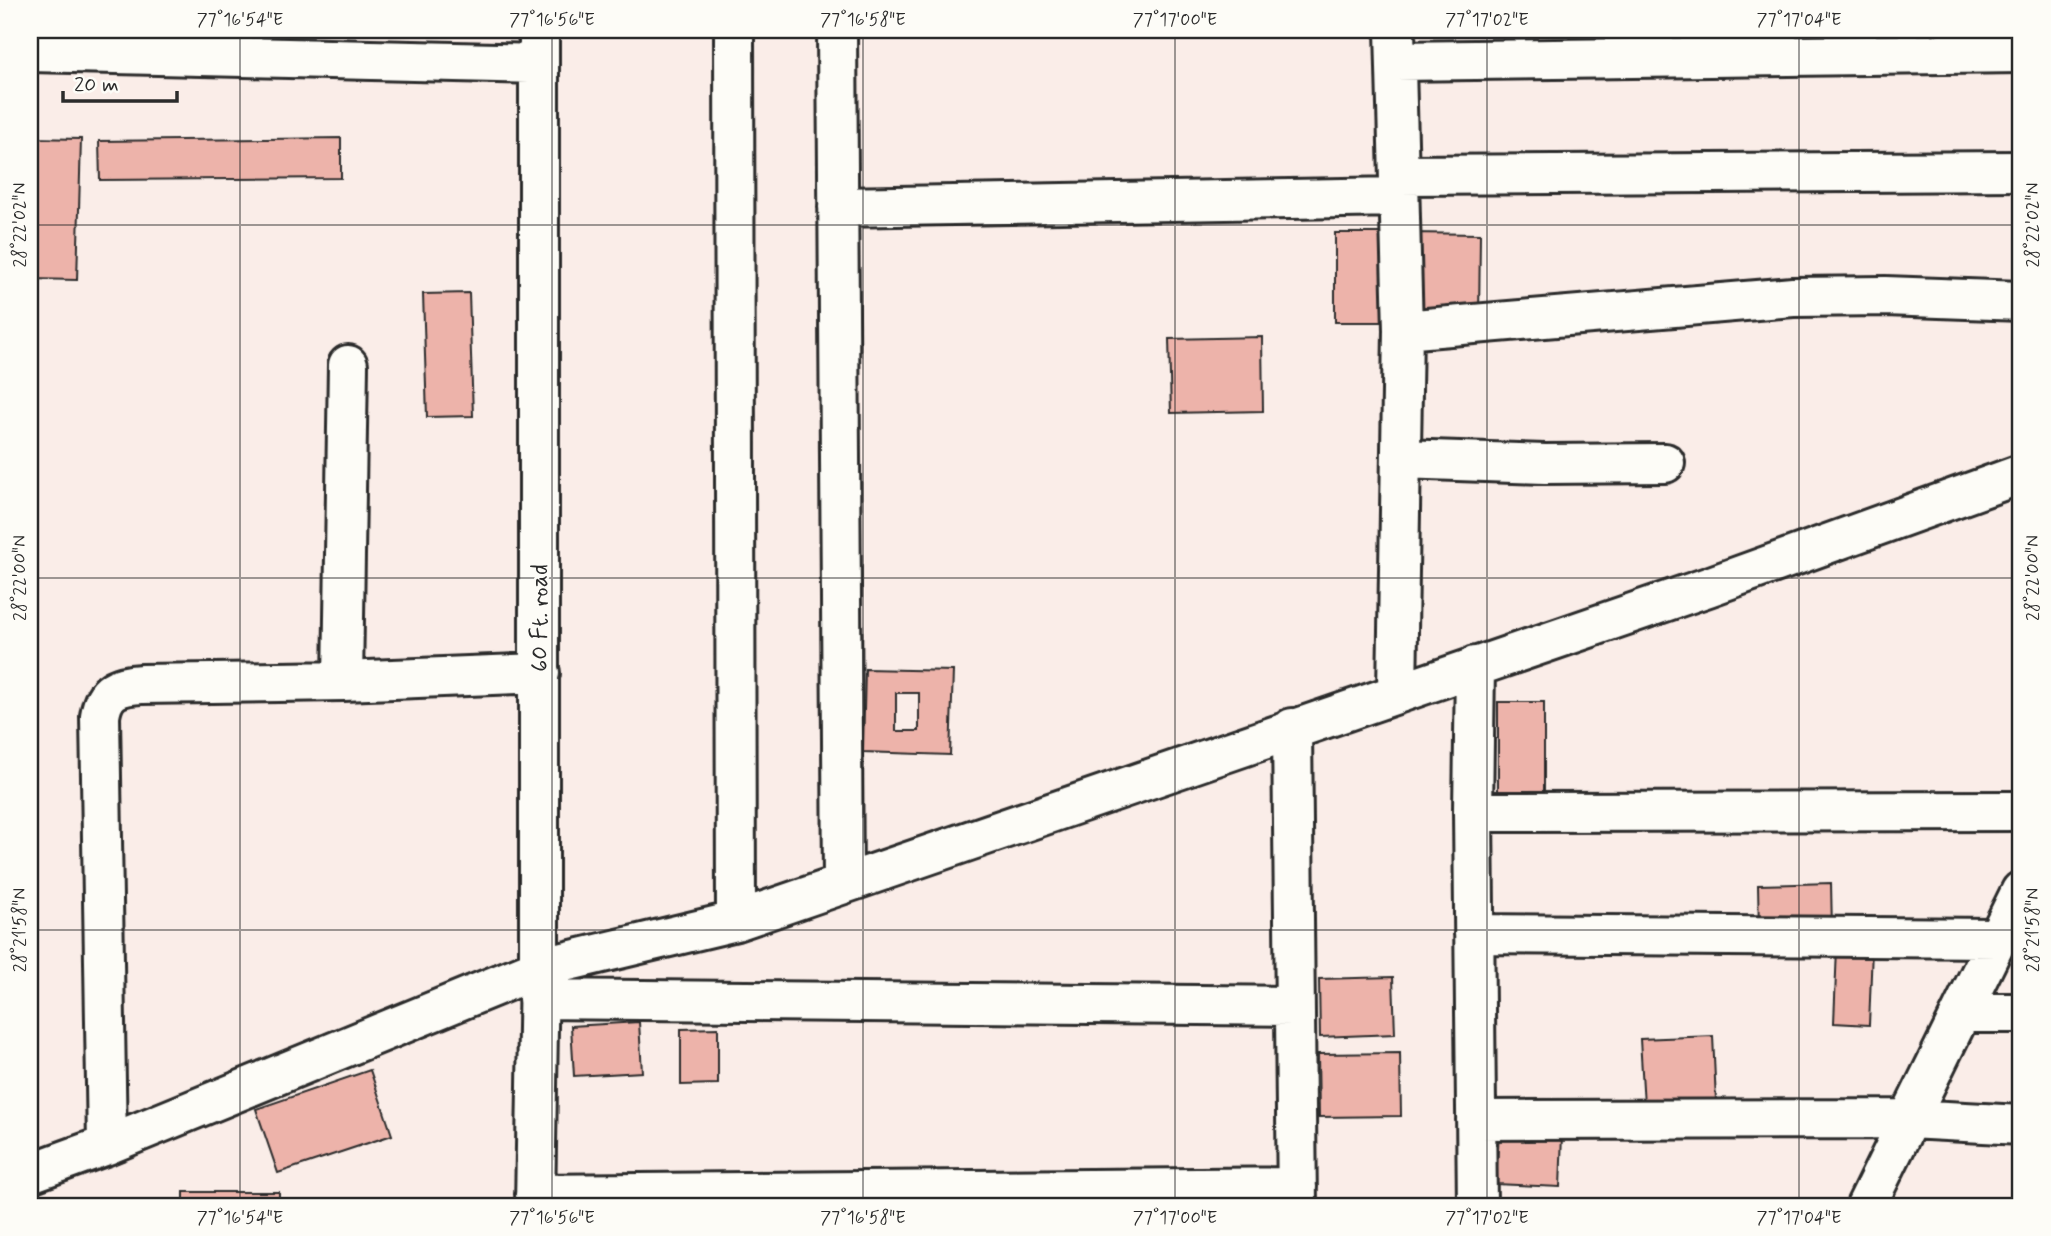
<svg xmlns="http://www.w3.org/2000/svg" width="2051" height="1236" font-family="Mynerve,sans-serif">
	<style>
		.building { fill: #edb3aa; stroke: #2b2b2b; stroke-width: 2; fill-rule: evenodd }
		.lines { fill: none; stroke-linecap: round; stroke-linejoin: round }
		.minor-casing { stroke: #2b2b2b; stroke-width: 44 }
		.minor { stroke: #fdfcf7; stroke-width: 38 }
		.ticks { fill: none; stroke: #2b2b2b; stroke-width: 2; stroke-opacity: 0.45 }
		.labels { text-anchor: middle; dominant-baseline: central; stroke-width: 5; stroke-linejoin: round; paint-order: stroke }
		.street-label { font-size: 24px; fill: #2b2b2b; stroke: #fdfcf7 }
		.neatline { fill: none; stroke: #2b2b2b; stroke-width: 2.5 }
		.ticks-label { font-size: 18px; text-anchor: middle; fill: #2b2b2b }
	</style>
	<rect width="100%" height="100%" fill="#faede8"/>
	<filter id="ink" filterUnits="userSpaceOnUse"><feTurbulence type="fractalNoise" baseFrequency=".0143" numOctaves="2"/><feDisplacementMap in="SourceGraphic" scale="14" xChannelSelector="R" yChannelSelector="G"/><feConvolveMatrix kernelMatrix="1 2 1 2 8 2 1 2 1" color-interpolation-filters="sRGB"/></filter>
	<g filter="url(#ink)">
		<!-- building -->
		<path class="building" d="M30,138L81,139L77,280L30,279Z
			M341,138V178L100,180L99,141Z
			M1335,233H1396V322H1335Z
			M1409,233L1480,234L1479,318L1408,317Z
			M469,293L473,416L427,417L423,294Z
			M1262,337L1263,411L1171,413L1169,339Z
			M865,669L953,671L950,755L863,752ZM896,693H919V731H896Z
			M1498,702H1544V796H1498Z
			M1831,883L1832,930L1759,931L1758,885Z
			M1837,948L1872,949L1869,1025L1834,1023Z
			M1393,977L1395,1034L1320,1037L1319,979Z
			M639,1022L642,1072L574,1076L571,1026Z
			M718,1028V1084L681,1085V1029Z
			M1713,1036L1716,1101L1644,1105L1640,1039Z
			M1400,1053L1401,1116L1319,1117L1318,1054Z
			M370,1070L392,1135L278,1173L256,1109Z
			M1499,1131L1562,1135L1560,1187L1496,1184Z
			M184,1192H279V1206H184Z"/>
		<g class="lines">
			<!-- minor casing -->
			<g class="minor-casing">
				<path id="minor" d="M734,30L736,921
					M837,30L843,883
					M1395,30L1403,330L1397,692
					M30,52L539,64
					M1396,61L2021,53
					M1399,175L2021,171
					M838,207L1398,197
					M1403,330L1793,297L1885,296L2021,301
					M1401,459L1545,464L1665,463
					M1475,666L1473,812L1477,1206
					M343,681L348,365
					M1292,728L1297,1206
					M1473,812L2021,811
					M1474,934L1998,938
					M538,999L1294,1006
					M1961,1013H2021
					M1476,1120L1909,1119L2021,1125
					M107,1145L100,716C104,690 118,685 142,684L343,681L540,673
					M30,1173L107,1145L539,968L736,921L1708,587L2021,474
					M535,1194L1297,1187
					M535,1206L539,968V30
					M1866,1206L2021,891"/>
			</g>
			<!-- minor -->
			<use href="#minor" class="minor"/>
		</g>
	</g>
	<!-- ticks -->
	<path class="ticks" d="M240,30V1206M552,30V1206M863,30V1206M1175,30V1206M1487,30V1206M1799,30V1206M30,225H2021M30,578H2021M30,930H2021"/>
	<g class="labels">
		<!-- street labels -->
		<g class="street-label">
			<text transform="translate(540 618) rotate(-90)">60 Ft. road</text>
		</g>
	</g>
	<!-- margin -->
	<rect width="2051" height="1236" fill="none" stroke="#fdfcf7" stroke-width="77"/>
	<!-- scale -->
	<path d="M63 91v10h114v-10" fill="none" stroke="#2b2b2b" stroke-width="3.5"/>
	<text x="74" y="91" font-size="21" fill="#2b2b2b" stroke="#fdfcf7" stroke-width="5" paint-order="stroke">20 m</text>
	<rect x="38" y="38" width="1974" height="1160" class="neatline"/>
	<g class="ticks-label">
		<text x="240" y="25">77°16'54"E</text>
		<text x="552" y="25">77°16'56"E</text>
		<text x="863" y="25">77°16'58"E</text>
		<text x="1175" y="25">77°17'00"E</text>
		<text x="1487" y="25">77°17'02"E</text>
		<text x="1799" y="25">77°17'04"E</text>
		<text transform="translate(19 225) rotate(-90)" y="6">28°22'02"N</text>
		<text transform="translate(2032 225) rotate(-90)" y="6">28°22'02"N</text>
		<text transform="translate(19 578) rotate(-90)" y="6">28°22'00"N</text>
		<text transform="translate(2032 578) rotate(-90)" y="6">28°22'00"N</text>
		<text transform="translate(19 930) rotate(-90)" y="6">28°21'58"N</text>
		<text transform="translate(2032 930) rotate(-90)" y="6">28°21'58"N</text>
		<text x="240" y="1223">77°16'54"E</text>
		<text x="552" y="1223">77°16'56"E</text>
		<text x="863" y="1223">77°16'58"E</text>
		<text x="1175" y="1223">77°17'00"E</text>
		<text x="1487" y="1223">77°17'02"E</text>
		<text x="1799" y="1223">77°17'04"E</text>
	</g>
</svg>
